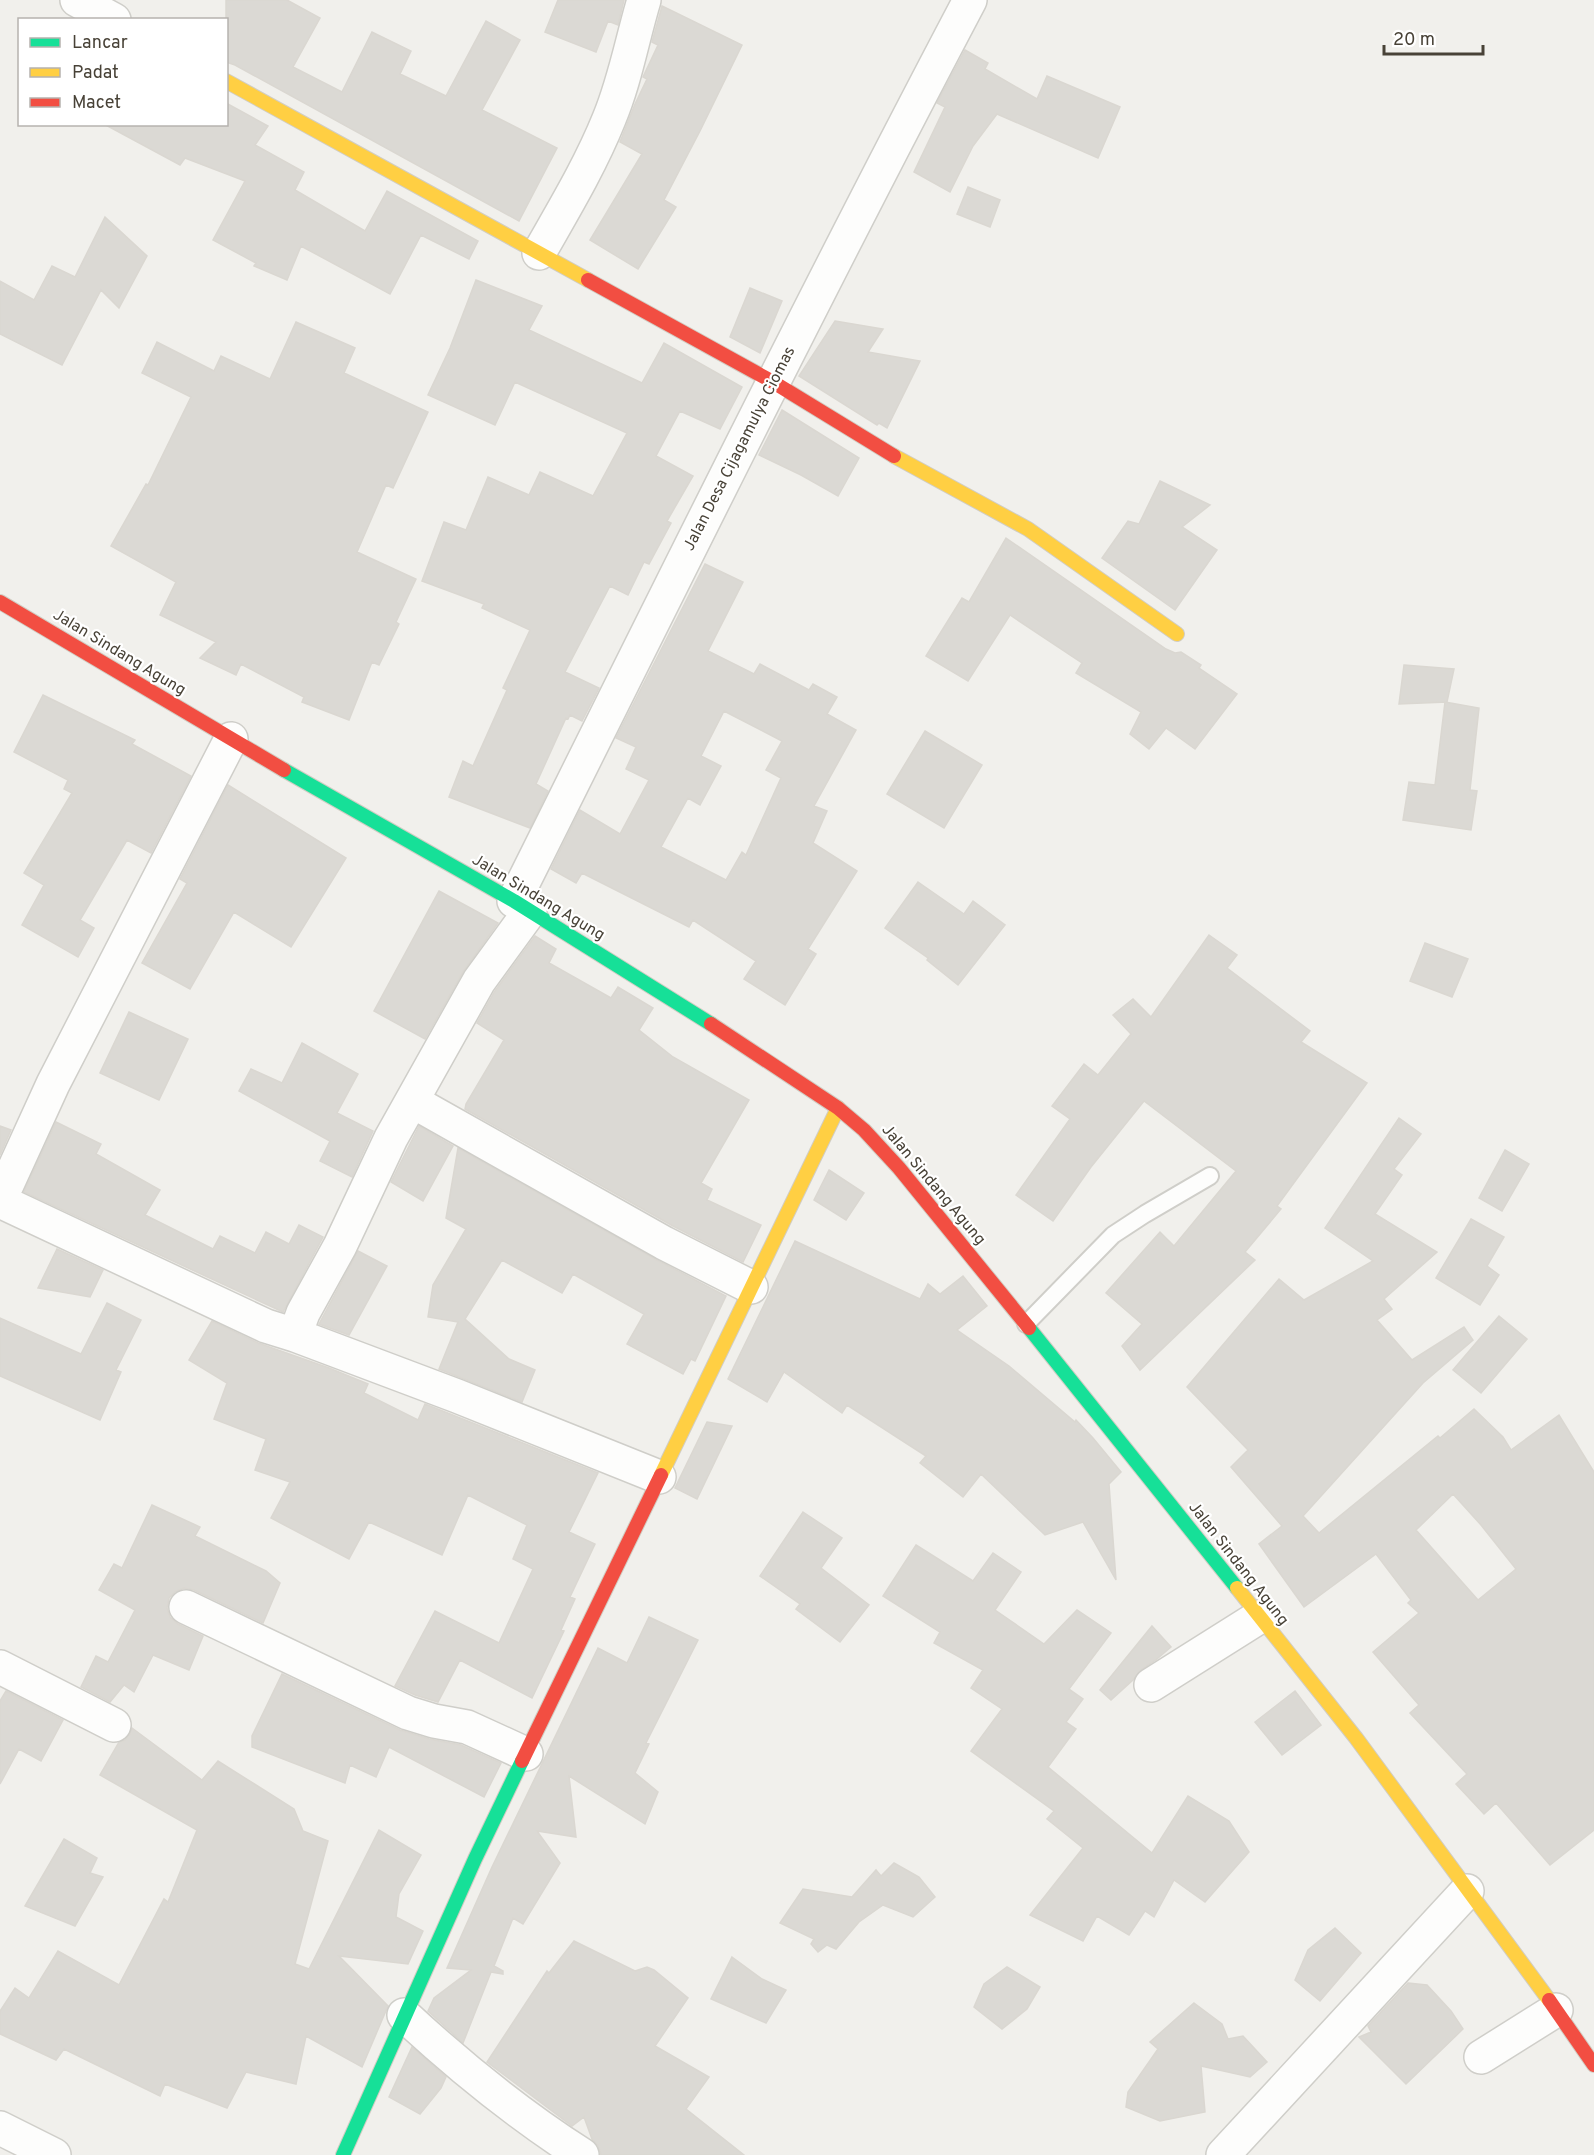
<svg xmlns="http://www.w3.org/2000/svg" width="1594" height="2155" font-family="Overpass,sans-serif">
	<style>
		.building { fill: #dbd9d4; stroke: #dad7d1; stroke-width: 1.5; fill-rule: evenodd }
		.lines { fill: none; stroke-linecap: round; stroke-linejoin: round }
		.lane-casing { stroke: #cfcec9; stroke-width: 20 }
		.street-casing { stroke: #cfcec9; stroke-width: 36 }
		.fast-casing { stroke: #d1cdc3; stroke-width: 16 }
		.slow-casing { stroke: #d1cdc3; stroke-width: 16 }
		.jam-casing { stroke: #d1cdc3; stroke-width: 16 }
		.lane { stroke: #fdfdfc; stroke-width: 16 }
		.street { stroke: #fdfdfc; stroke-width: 33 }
		.fast { stroke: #16e098; stroke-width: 14 }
		.slow { stroke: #ffcf43; stroke-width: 14 }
		.jam { stroke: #f24e42; stroke-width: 14 }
		.labels { text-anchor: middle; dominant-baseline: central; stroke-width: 4.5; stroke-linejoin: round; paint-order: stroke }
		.street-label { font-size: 16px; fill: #484237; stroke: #fff }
	</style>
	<rect width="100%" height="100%" fill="#f1f0ec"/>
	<!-- building -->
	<path class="building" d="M226,0H287L320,18L293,67L342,92L372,32L411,51L400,74L446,96L486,21L520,40L482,110L557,148L519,221L235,65L226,62Z
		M558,0H624L618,25L608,21L596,52L545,32Z
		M662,6L742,45L700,131L664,200L676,207L638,269L590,240L642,154L620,142L635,104L647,79L643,77L658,45L652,42Z
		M965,50L988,63L985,69L1037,99L1047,76L1120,107L1098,158L997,114L973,146L950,192L914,172L945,107L937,103Z
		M226,103L268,126L255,145L304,172L295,190L365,231L387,191L478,241L469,259L421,235L390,294L301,246L287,280L254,266L256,263L213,240L245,181L185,158L180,165L104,124H226Z
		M968,187L1000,200L990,227L957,214Z
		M105,217L147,256L119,308L101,290L62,365L0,334V281L34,300L52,266L75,277Z
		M476,280L542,306L529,330L642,383L664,343L742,387L720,429L680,411L656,456L693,476L667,521L671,523L649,564L644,562L628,595L610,586L565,672L599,688L582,721L570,715L568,719L566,718L536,784L548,791L530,828L449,797L463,761L473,766L507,690L503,688L530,630L482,608L484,604L422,581L444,522L466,530L488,477L529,495L540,472L593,496L627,433L515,382L495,425L428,395L450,348Z
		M750,288L782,301L760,353L730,337Z
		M835,321L883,329L868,352L920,361L887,428L879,423L877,425L799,376Z
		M296,322L355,348L344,373L428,412L393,488L386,485L357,552L416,579L396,622L399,624L379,665L372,662L349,720L302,702L304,697L241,664L236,675L200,658L216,642L160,615L176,582L111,546L146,484L148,485L191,397L142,373L157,342L214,371L221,356L270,379Z
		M782,410L859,458L838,496L801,475L759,455Z
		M1160,481L1210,505L1182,527L1217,550L1175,610L1102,558L1128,521L1139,524Z
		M1006,538L1166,649L1175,653L1181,652L1201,665L1199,668L1237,694L1195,749L1166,728L1149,749L1130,734L1141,712L1076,673L1082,663L1010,615L968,681L926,656L962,598L969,602Z
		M705,564L743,582L708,651L754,674L760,664L809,690L813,684L837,697L827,714L856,730L814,806L827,811L813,843L857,871L808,949L816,954L785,1005L744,979L756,961L693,920L689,927L582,873L576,883L551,869L580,810L620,834L649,780L626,769L636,747L616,738ZM724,711L782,741L766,770L781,778L746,855L742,852L726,880L661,847L688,798L700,805L721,766L701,756Z
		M1404,665L1454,669L1447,702L1399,704Z
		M43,695L135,740L132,744L191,776L151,853L127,840L80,920L94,928L78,957L22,925L44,885L24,873L72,793L64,789L68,780L14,752Z
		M1445,702L1479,708L1470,790L1477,791L1471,830L1403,820L1409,782L1435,785Z
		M925,731L982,765L944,828L887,794Z
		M228,785L346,858L291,947L234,912L190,989L142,963L187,883L180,879Z
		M918,882L964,914L973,901L1005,925L958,985L927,960L928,958L885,928Z
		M439,891L498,923L463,972L425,1039L374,1011Z
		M1209,935L1237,955L1227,968L1310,1031L1301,1042L1367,1083L1277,1206L1281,1209L1245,1252L1255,1260L1140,1370L1122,1346L1142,1324L1106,1293L1160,1232L1174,1246L1236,1171L1144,1101L1091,1167L1053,1221L1016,1195L1070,1119L1052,1106L1084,1064L1098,1075L1131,1034L1113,1015L1133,999L1151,1017Z
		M535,936L556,949L549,963L611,998L618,987L653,1008L639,1030L673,1057L749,1100L701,1183L712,1189L707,1200L761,1225L743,1262L673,1226L465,1109L466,1104L504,1040L477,1023L495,991Z
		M1425,943L1468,959L1452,997L1410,981Z
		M129,1012L188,1039L159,1100L100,1073Z
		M302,1043L358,1074L337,1113L373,1131L352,1177L320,1161L330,1141L239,1091L251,1069L282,1083Z
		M1399,1118L1421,1134L1394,1169L1402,1175L1375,1214L1437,1252L1384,1299L1392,1309L1377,1320L1412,1360L1464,1327L1473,1340L1423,1383L1303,1516L1319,1533L1438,1436L1440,1438L1474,1409L1503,1437L1511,1450L1559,1415L1594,1472V1830L1550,1865L1496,1803L1484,1814L1456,1784L1467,1774L1410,1713L1419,1705L1373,1652L1419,1613L1408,1603L1411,1600L1376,1554L1304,1607L1259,1544L1282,1526L1231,1467L1248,1450L1187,1387L1279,1279L1304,1300L1373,1261L1325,1228ZM1453,1494L1481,1525L1516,1569L1478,1600L1416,1530Z
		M56,1122L101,1144L96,1154L160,1190L145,1215L213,1249L220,1236L255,1253L266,1232L289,1244L299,1225L323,1237L283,1312L24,1192Z
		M0,1126L11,1130L0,1155Z
		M419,1126L453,1146L423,1201L391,1182Z
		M458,1148L655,1259L726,1296L695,1361L691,1359L683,1374L627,1344L644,1314L573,1274L562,1293L502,1260L465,1319L509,1359L535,1370L522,1402L439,1369L458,1322L428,1317L433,1285L466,1229L446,1218Z
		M1505,1150L1529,1164L1502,1211L1479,1198Z
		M829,1170L864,1193L846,1220L814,1200Z
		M1471,1219L1504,1237L1487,1266L1499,1275L1480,1305L1436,1278Z
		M795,1241L920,1299L928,1284L940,1294L963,1276L987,1306L957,1330L1009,1366L1075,1422L1076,1420L1093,1438L1121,1472L1109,1484L1116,1580L1083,1522L1045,1535L981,1474L963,1497L920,1463L926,1456L847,1405L842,1413L784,1372L767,1402L728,1379Z
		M57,1249L103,1270L90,1297L38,1288Z
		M358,1251L387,1266L349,1335L319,1324Z
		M107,1303L141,1320L116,1370L121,1372L100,1420L0,1376V1318L81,1354Z
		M1499,1316L1527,1339L1481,1393L1453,1370Z
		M212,1321L258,1343L329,1368L368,1384L364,1393L418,1420L425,1404L598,1473L569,1532L595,1544L570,1597L575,1599L561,1630L564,1631L532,1698L460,1660L438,1702L415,1695L395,1686L435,1611L499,1643L533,1569L513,1559L527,1525L468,1495L442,1555L369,1522L349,1559L271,1518L290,1482L255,1470L266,1439L214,1419L227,1383L189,1360Z
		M707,1422L732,1426L697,1499L675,1488Z
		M152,1505L200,1527L195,1536L266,1571L280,1583L263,1623L194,1590L184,1588L175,1592L169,1598L167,1608L170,1617L178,1624L203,1636L189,1670L153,1655L134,1692L124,1685L110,1702L81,1687L96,1656L108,1662L135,1610L99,1590L114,1564L122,1568Z
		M803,1512L842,1538L821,1568L869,1605L840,1642L796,1609L800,1604L760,1576Z
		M916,1545L973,1581L993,1553L1021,1572L995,1610L1044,1644L1077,1610L1111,1633L1069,1689L1083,1699L1066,1722L1076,1729L1048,1767L1152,1853L1188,1796L1229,1821L1249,1852L1205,1902L1174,1880L1154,1917L1145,1911L1129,1935L1097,1916L1083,1941L1030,1915L1083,1848L1047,1819L1054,1811L971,1751L1002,1709L971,1688L983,1670L934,1643L940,1632L883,1596Z
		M649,1617L698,1640L646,1743L649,1744L635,1773L658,1792L645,1824L569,1776L576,1837L537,1831L560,1863L523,1924L513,1918L494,1966L503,1971V1974L491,1972L463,2043L428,2011L434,1998L471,1970L447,1968L492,1867L598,1648L627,1663Z
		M1152,1626L1171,1647L1157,1659L1141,1670L1133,1680L1111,1700L1100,1690Z
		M282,1674L400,1730L429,1739L461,1745L501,1763L484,1797L389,1747L376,1777L350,1765L345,1783L252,1747V1736Z
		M6,1691L63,1720L41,1761L19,1749L0,1784V1701Z
		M1295,1691L1321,1725L1282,1755L1255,1722Z
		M132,1728L202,1780L218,1761L294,1809L303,1831L328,1841L295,1964L309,1969L379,1830L421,1855L399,1894L396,1917L423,1931L408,1964L339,1956L388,2006L362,2067L306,2036L296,2084L246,2072L227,2108L165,2084L160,2096L64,2049L56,2060L0,2034V2011L15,1988L29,1998L58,1951L119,1985L164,1899L168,1902L197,1830L100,1775L119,1742L125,1740L130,1734Z
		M64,1839L97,1858L90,1873L103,1877L75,1926L25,1906Z
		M894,1863L919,1877L935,1897L913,1917L883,1905L859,1922L836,1949L827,1945L818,1952L811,1944L814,1939L780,1923L803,1889L852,1897L876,1870L881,1876Z
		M1335,1928L1361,1953L1320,2001L1295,1980L1308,1950Z
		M574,1941L635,1971L647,1967L654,1970L688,1998L655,2046L709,2077L686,2109L744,2155H601L598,2146L592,2139L584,2117L572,2126L487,2062L547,1971L549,1973Z
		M732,1957L762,1979L786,1990L766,2023L711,1999Z
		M1007,1967L1040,1987L1027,2009L1002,2029L974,2007L984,1984Z
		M1408,1983L1427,1985L1451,2011L1463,2029L1406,2084L1359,2037L1371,2032L1368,2026Z
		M1194,2003L1222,2024L1228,2039L1243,2036L1267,2062L1250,2077L1201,2066L1205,2112L1160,2121L1126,2107L1128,2092L1158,2049L1150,2042Z
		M412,2047L446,2077L441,2088L420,2114L389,2097Z"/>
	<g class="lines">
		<!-- lane casing -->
		<g class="lane-casing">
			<path id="lane" d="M1026,1324L1113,1235L1145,1214L1210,1176"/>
		</g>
		<!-- street casing -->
		<g class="street-casing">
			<path id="street" d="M77,0L114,20
				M539,253C564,209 590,166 609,119C625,81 632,40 644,0
				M514,901C664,600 813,298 970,0
				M412,1101L664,1243L751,1287
				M0,1200L53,1084L231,739
				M0,1201L266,1326L295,1335L303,1313L340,1246L391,1138L479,981L530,911
				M295,1335L457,1396L659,1477
				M186,1607L408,1713L434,1721L467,1727L526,1754
				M0,1667L114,1725
				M1151,1685L1259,1617
				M404,2015C460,2067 518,2114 582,2155
				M1481,2057L1556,2010
				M0,2128L54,2155
				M1223,2155L1467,1891"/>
		</g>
		<!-- fast casing -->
		<g class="fast-casing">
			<path id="fast" d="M284,770L514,901L711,1024
				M1029,1328L1237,1588
				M343,2155L475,1859L522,1761"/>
		</g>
		<!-- slow casing -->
		<g class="slow-casing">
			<path id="slow" d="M226,81L588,280
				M894,456L1028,529L1177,634
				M661,1475L838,1108
				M1237,1588L1356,1738L1549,2000"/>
		</g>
		<!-- jam casing -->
		<g class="jam-casing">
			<path id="jam" d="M588,280L773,382L894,456
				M0,602L284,770
				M711,1024L838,1108L864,1130L899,1168L1029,1328
				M522,1761L661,1475
				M1549,2000L1594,2065"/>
		</g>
		<!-- lane -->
		<use href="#lane" class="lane"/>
		<!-- street -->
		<use href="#street" class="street"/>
		<!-- fast -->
		<use href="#fast" class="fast"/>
		<!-- slow -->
		<use href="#slow" class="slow"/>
		<!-- jam -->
		<use href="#jam" class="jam"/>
	</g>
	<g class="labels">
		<!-- street labels -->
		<g class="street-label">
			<text transform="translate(740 449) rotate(-63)">Jalan Desa Cijagamulya Ciomas</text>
			<text transform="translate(119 653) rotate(31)">Jalan Sindang Agung</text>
			<text transform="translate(538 898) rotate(31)">Jalan Sindang Agung</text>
			<text transform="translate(933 1185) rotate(50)">Jalan Sindang Agung</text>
			<text transform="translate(1238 1564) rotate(52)">Jalan Sindang Agung</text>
		</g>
	</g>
	<!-- legend -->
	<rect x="18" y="18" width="210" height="108" fill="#ffffff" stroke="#b6b3af" stroke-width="1.5"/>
	<rect x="30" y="38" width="30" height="9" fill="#16e098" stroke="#b6b3af" stroke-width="1.5"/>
	<text x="72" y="48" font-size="18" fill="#484237">Lancar</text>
	<rect x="30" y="68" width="30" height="9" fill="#ffcf43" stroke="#b6b3af" stroke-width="1.5"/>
	<text x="72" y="78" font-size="18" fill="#484237">Padat</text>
	<rect x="30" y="98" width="30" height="9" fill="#f24e42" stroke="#b6b3af" stroke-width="1.5"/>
	<text x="72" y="108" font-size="18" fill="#484237">Macet</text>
	<!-- scale -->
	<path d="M1384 45v9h99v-9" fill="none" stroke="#484237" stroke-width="3"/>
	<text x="1393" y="45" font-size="18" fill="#484237" stroke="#ffffff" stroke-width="4.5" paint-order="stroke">20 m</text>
</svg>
